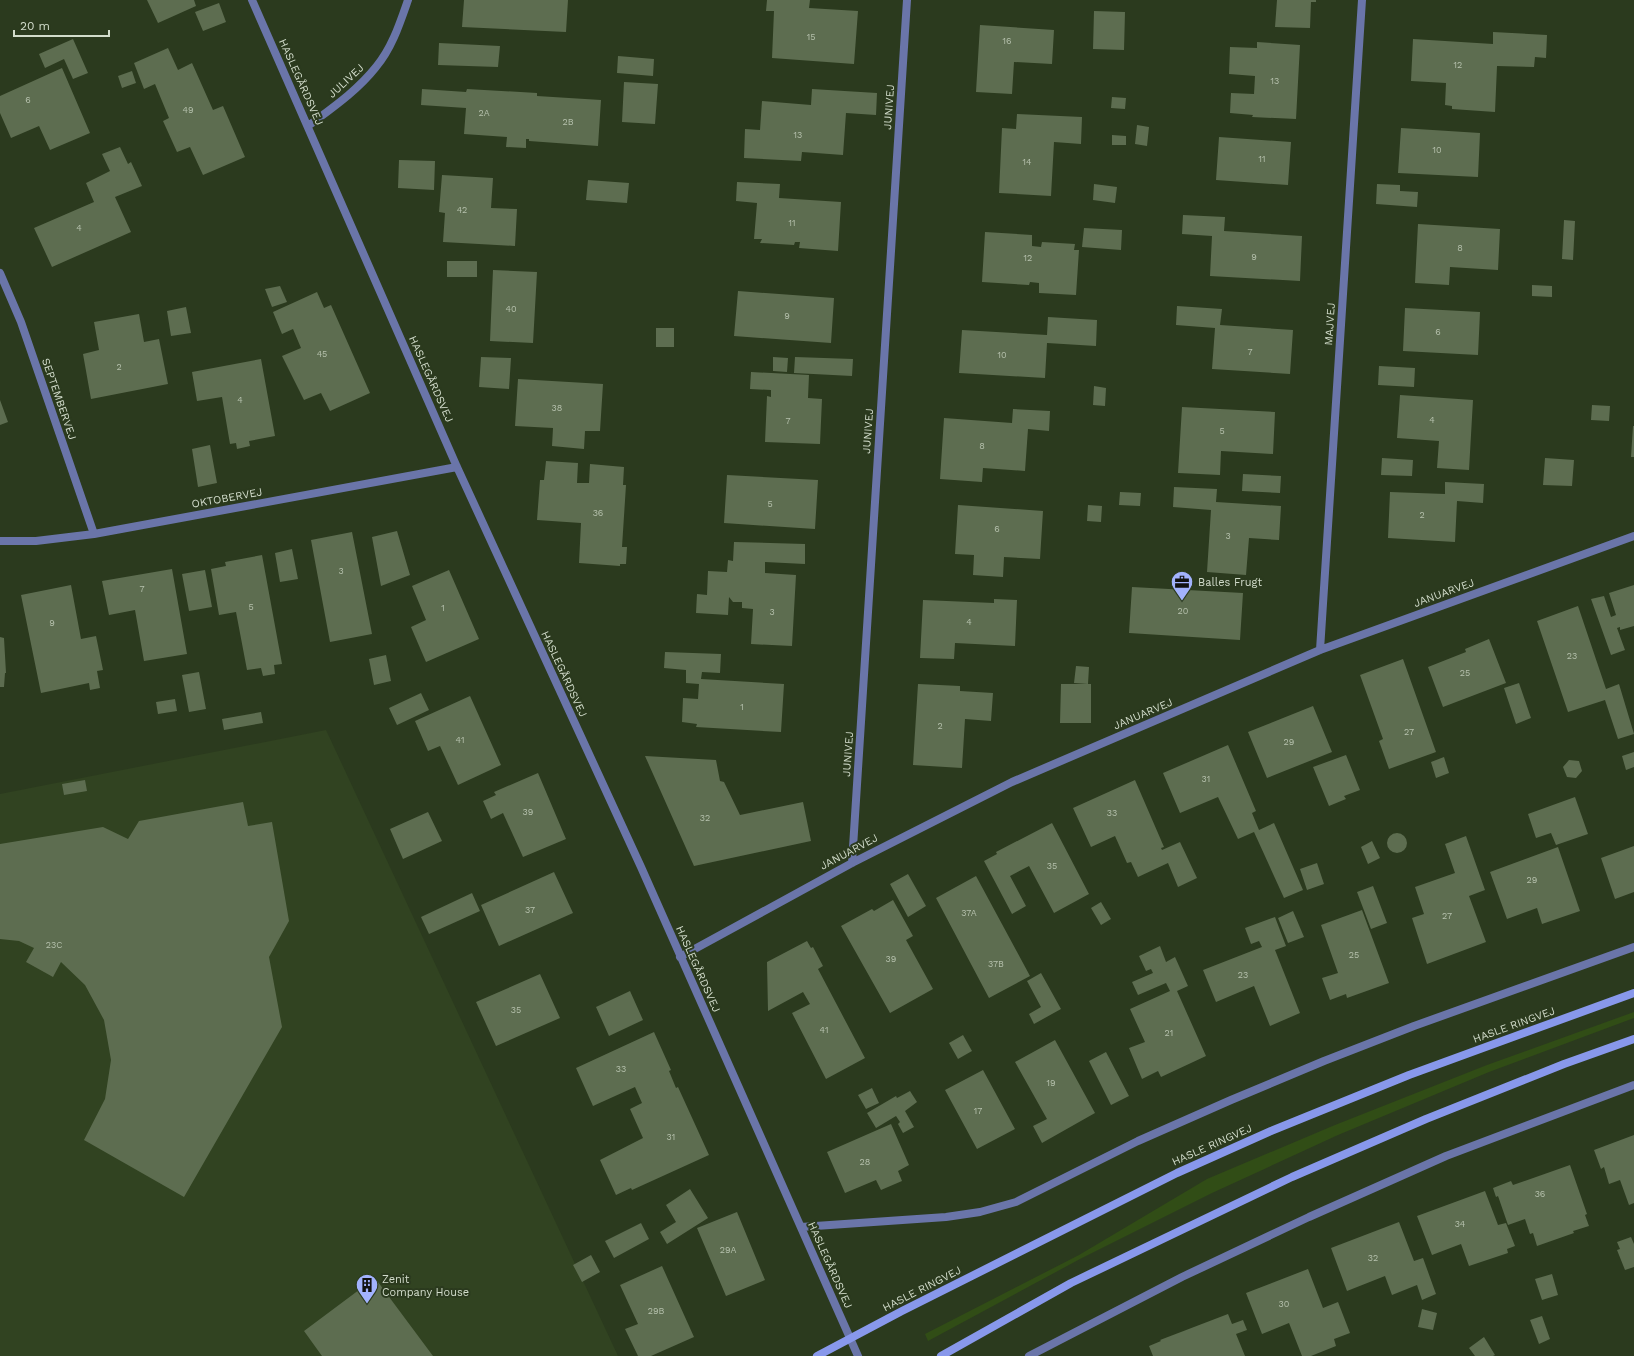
<svg xmlns="http://www.w3.org/2000/svg" width="1634" height="1356" font-family="'Work Sans',sans-serif">
	<style>
		.built { fill: #314321 }
		.green { fill: #314d16 }
		.building { fill: #5d6d50 }
		.lines { fill: none; stroke-linecap: round; stroke-linejoin: round }
		.street { stroke: #6a75a9; stroke-width: 8 }
		.secondary { stroke: #8898eb; stroke-width: 8 }
		.labels { text-anchor: middle; dominant-baseline: central; stroke-width: 4; stroke-linejoin: round; paint-order: stroke }
		.number-label { font-size: 9px; fill: #b5c0ac }
		.street-label { font-size: 11px; fill: #d2dccb; stroke: #2b3a1e }
		.poi-label { font-size: 11px; fill: #d2dccb; stroke: #2b3a1e; text-anchor: start }
	</style>
	<rect width="100%" height="100%" fill="#2b3a1e"/>
	<!-- built -->
	<path class="built" d="M326,730L618,1356H0V794Z"/>
	<!-- green -->
	<path class="green" d="M1634,1012V1018L1489,1072L1338,1135L1212,1193L1080,1259L928,1341L925,1334L1079,1255L1207,1179L1335,1125L1487,1065Z"/>
	<!-- building -->
	<path class="building" d="M147,0H194L196,6L158,23Z
		M464,0H568L566,32L462,27Z
		M767,0H810L809,8L858,11L854,64L772,58L774,11H766Z
		M1277,0H1316V2H1311L1310,28L1275,27Z
		M219,3L226,22L203,31L195,12Z
		M1094,11L1125,12L1124,50L1093,49Z
		M980,25L1054,30L1052,64L1014,62L1012,94L976,92Z
		M1493,32L1547,35L1546,58L1535,57L1534,67L1497,66L1495,112L1452,109V106L1445,105L1446,83L1411,81L1413,39L1493,44Z
		M73,39L88,73L73,79L64,59L45,68L39,54Z
		M1257,42L1300,45L1296,119L1252,117L1253,115L1230,113L1231,93L1254,94L1255,76L1229,74L1230,47L1257,48Z
		M439,43L500,46L498,67L438,65Z
		M168,48L178,70L192,63L213,110L223,106L245,157L203,175L190,147L177,152L163,121L169,118L155,84L144,89L134,63Z
		M618,56L654,59L653,76L617,73Z
		M62,68L90,133L50,150L39,126L11,138L0,113V96Z
		M132,71L136,83L122,88L118,76Z
		M624,82L658,84L655,124L622,122Z
		M422,89L466,92L467,89L537,93V96L601,100L598,146L529,141V139H526V148L506,147L507,137L464,134L466,108L421,105Z
		M812,89L877,93L876,115L846,113L843,155L802,152L801,161L744,158L745,129L760,130L762,101L811,105Z
		M1112,97L1126,98L1125,109L1111,108Z
		M1017,114L1082,117L1081,144L1054,142L1051,196L999,193L1002,128L1016,129Z
		M1137,125L1149,127L1147,146L1135,144Z
		M1401,128L1480,133L1478,177L1398,173Z
		M1112,135L1126,136V145H1112Z
		M1219,137L1291,142L1288,185L1216,180Z
		M120,147L128,164L131,162L142,186L115,197L131,232L52,267L34,228L94,202L86,183L110,171L102,154Z
		M399,160L435,161L434,190L398,188Z
		M442,175L493,178L491,208L517,209L515,246L443,242L445,213L439,212Z
		M588,180L629,183L627,203L586,200Z
		M737,182L780,184L779,198L841,202L838,251L799,248L800,242H795L794,245L760,243L762,239H754L757,203L736,201Z
		M1094,184L1117,187L1115,203L1093,200Z
		M1377,184L1400,185V191L1418,192L1417,207L1376,204Z
		M1183,215L1225,217L1224,231L1302,236L1300,281L1210,276L1212,236L1182,234Z
		M1564,220L1575,221L1573,260L1562,259Z
		M1418,224L1500,229L1498,270L1450,267L1449,285L1415,283Z
		M1084,228L1122,230L1121,250L1082,247Z
		M985,232L1032,235V246L1041,247L1042,242L1075,244L1074,250H1079L1076,295L1039,293V283L1030,282L1029,285L982,282Z
		M447,261H477V277H447Z
		M493,270L537,272L533,343L490,341Z
		M1532,285L1552,286V297L1532,296Z
		M280,286L287,302L272,307L265,289Z
		M738,291L834,298L831,343L734,336Z
		M317,292L324,308L331,305L370,393L330,411L321,393L304,400L282,356L301,348L293,329L282,334L273,312Z
		M1177,306L1222,309L1220,325L1293,330L1290,374L1212,369L1215,328L1176,325Z
		M186,307L191,333L171,336L167,311Z
		M1405,308L1480,312L1478,355L1403,351Z
		M139,314L144,342L159,339L168,384L91,399L83,354L99,350L94,322Z
		M1048,317L1097,320L1096,346L1047,343L1045,378L959,373L962,330L1047,335Z
		M656,328H674V347H656Z
		M481,357L511,358L509,389L479,387Z
		M773,357L788,358L787,372L773,371Z
		M795,357L853,359L852,376L794,373Z
		M261,359L275,436L249,441L250,446L237,449L236,443L230,444L222,397L197,401L192,372Z
		M1379,366L1415,368L1414,387L1378,385Z
		M751,372L809,375L808,398L822,399L820,444L765,442L767,396L771,397V390L750,389Z
		M518,379L603,384L600,431H585L584,449L552,446L553,428L515,426Z
		M1094,386L1106,388L1105,406L1093,405Z
		M1400,395L1473,400L1469,470L1437,468L1439,441L1397,438Z
		M0,400L8,422L0,425Z
		M1592,405L1610,406L1609,421L1591,420Z
		M1182,407L1275,412L1273,454L1221,451L1220,475L1178,473Z
		M1013,409L1050,411L1049,431L1028,429L1025,471L983,468L982,482L940,479L944,418L1012,423Z
		M1633,426H1634V457H1631Z
		M210,445L217,483L198,487L192,449Z
		M1382,458L1413,460L1412,476L1381,475Z
		M1545,458L1574,460L1572,486L1543,485Z
		M546,461L578,463L577,483H589L590,464L624,467L623,485H626L622,547H627L626,564H620V566L579,563L581,523L537,520L540,480H544Z
		M1243,474L1281,476L1280,493L1242,491Z
		M727,475L818,480L815,529L724,523Z
		M1445,482L1484,484L1483,503L1457,501L1455,542L1388,538L1390,492L1445,494Z
		M1174,487L1217,489L1216,502L1281,506L1279,540L1249,538L1246,575L1207,572L1211,510L1173,507Z
		M1120,492L1141,493L1140,506L1119,505Z
		M958,505L1043,511L1040,559L1004,557L1003,577L973,575L974,555L955,554Z
		M1088,505L1102,506L1101,522L1087,521Z
		M397,531L410,575L381,586L372,537Z
		M352,532L372,634L330,642L311,540Z
		M734,542L805,544V564L765,562V573L796,575L792,646L751,644L753,609L742,608V602H733L729,597L728,615L696,613L697,594L707,595L708,571L727,572L728,560L733,561Z
		M292,549L298,579L280,582L275,553Z
		M262,555L282,664L274,665L275,674L263,676L261,668L247,670L236,612L219,615L211,569L226,566L225,562Z
		M172,569L187,654L144,661L135,610L109,615L102,581Z
		M205,570L212,607L189,611L182,574Z
		M449,570L479,639L426,662L411,627L426,620L412,586Z
		M71,585L81,639L96,636L103,670L97,671L100,688L90,690L89,683L41,693L21,595Z
		M1634,585V626L1620,630V627L1617,628L1625,650L1611,655L1591,599L1604,596L1611,617L1616,615L1609,593Z
		M1132,587L1243,593L1240,640L1129,633Z
		M994,599L1017,600L1015,646L955,643L954,659L920,658L923,600L994,603Z
		M1578,606L1606,689L1619,684L1634,734L1618,739L1605,700L1568,712L1537,621Z
		M0,637L4,638L6,673H5L4,687H0Z
		M1489,639L1506,683L1443,707L1428,667L1466,652L1465,649Z
		M665,652L721,654L720,673L702,672L701,679L784,684L781,732L696,727L697,724L682,722L683,698L698,699L699,684L686,683V670L664,668Z
		M386,655L391,681L374,685L369,659Z
		M1403,659L1436,752L1389,769L1379,741L1383,739L1360,675Z
		M1076,666L1089,667L1088,684L1074,683Z
		M199,672L206,709L189,712L182,675Z
		M1519,683L1531,718L1516,724L1504,688Z
		M918,684L960,686V691L993,693L991,721L965,719L962,768L913,765Z
		M1061,684H1091V723H1060Z
		M421,693L429,710L397,725L389,708Z
		M470,696L501,765L458,785L440,746L428,751L415,721Z
		M175,699L177,711L158,714L156,702Z
		M1313,706L1332,752L1267,778L1248,732Z
		M261,712L263,723L224,730L222,719Z
		M1228,745L1256,811L1252,813L1259,830L1274,823L1303,890L1284,898L1254,832L1238,839L1218,797L1180,813L1163,773Z
		M1634,752V767L1626,770L1622,756Z
		M1346,755L1360,790L1344,796L1346,799L1329,806L1313,767Z
		M645,756L716,760L720,781L724,782L740,815L803,802L811,841L694,866Z
		M1444,757L1449,773L1436,778L1431,762Z
		M1569,760L1579,761L1582,771L1576,778L1567,777L1563,767Z
		M538,773L566,839L523,857L503,813L491,819L483,801L496,795L494,792Z
		M85,780L87,791L64,795L62,784Z
		M1135,780L1164,847L1161,848L1162,850L1180,842L1197,878L1178,887L1168,863L1138,877L1131,862L1127,863L1115,836L1091,847L1073,808Z
		M1575,797L1588,834L1556,845L1551,833L1536,838L1528,814Z
		M243,802L248,826L272,822L289,921L269,957L282,1027L184,1197L84,1140L105,1099L111,1060L104,1020L85,985L61,962L53,977L26,962L34,948L19,941L0,939V844L103,827L128,839L139,821Z
		M428,812L442,841L403,859L390,829Z
		M1052,823L1089,894L1054,913L1029,866L1010,876L1026,906L1012,914L984,861L997,854L996,852Z
		M1387 843a10 10 0 1 1 20 0a10 10 0 1 1-20 0Z
		M1466,836L1485,890L1469,896L1486,942L1427,964L1412,918L1424,914L1415,887L1455,873L1445,844Z
		M1372,841L1380,858L1368,864L1361,847Z
		M1634,846V892L1615,899L1601,858Z
		M1558,847L1580,911L1542,924L1537,908L1507,919L1490,872Z
		M1317,863L1324,884L1307,890L1300,869Z
		M554,872L573,913L499,946L481,905Z
		M908,874L926,906L908,917L890,884Z
		M976,876L1030,976L989,998L936,898Z
		M1373,886L1387,923L1371,929L1357,892Z
		M472,893L480,911L429,934L421,917Z
		M893,900L913,936L906,940L933,989L890,1013L841,926L872,909L874,911Z
		M1101,902L1111,919L1101,925L1091,908Z
		M1362,910L1389,983L1347,998L1346,994L1330,1000L1322,978L1338,973L1321,925Z
		M1293,911L1304,937L1288,943L1278,918Z
		M1275,917L1286,946L1275,950L1300,1013L1270,1026L1254,986L1216,1002L1203,970L1262,947L1259,941L1251,944L1245,928Z
		M807,941L811,948L813,947L823,966L818,969L865,1058L826,1079L792,1013L810,1004L803,992L768,1011L767,962Z
		M1160,946L1166,962L1175,957L1188,986L1177,991L1206,1056L1161,1077L1158,1071L1142,1079L1129,1048L1145,1042L1130,1009L1170,991L1166,983L1138,995L1132,982L1153,973L1151,969L1146,971L1139,956Z
		M1041,973L1061,1009L1034,1024L1029,1014L1041,1007L1027,981Z
		M540,974L560,1018L496,1046L476,1002Z
		M630,991L643,1020L609,1036L596,1007Z
		M654,1032L671,1070L669,1071L676,1088L678,1087L709,1155L632,1190L631,1188L616,1195L600,1160L643,1138L630,1109L642,1103L635,1087L593,1106L576,1068Z
		M963,1035L972,1051L958,1059L949,1043Z
		M1055,1040L1095,1113L1042,1143L1033,1126L1047,1119L1015,1062Z
		M1106,1052L1129,1096L1111,1105L1089,1061Z
		M983,1070L1015,1129L977,1149L945,1090Z
		M872,1088L879,1103L866,1109L858,1095Z
		M910,1091L917,1102L905,1111L914,1127L903,1133L898,1124L900,1122L896,1116L876,1128L867,1113L896,1096L897,1098Z
		M891,1124L909,1165L898,1171L902,1181L881,1190L876,1180L845,1193L827,1152Z
		M1634,1135V1203L1629,1205L1620,1180L1609,1184L1604,1167L1601,1169L1594,1150Z
		M1570,1165L1587,1214L1585,1215L1589,1226L1573,1231L1574,1233L1537,1246L1533,1233L1530,1234L1525,1219L1508,1225L1498,1196L1496,1197L1493,1188L1511,1181L1513,1185Z
		M690,1189L708,1218L667,1244L660,1232L676,1222L666,1205Z
		M1485,1191L1498,1225L1506,1223L1515,1246L1507,1249L1508,1253L1469,1266L1461,1244L1432,1255L1417,1216Z
		M737,1212L765,1280L726,1296L697,1228Z
		M1399,1222L1414,1261L1423,1258L1436,1294L1422,1300L1417,1285L1392,1295L1385,1276L1347,1291L1331,1248Z
		M641,1223L649,1239L614,1258L605,1241Z
		M1631,1237L1634,1244V1267L1625,1270L1617,1250L1620,1249L1617,1242Z
		M591,1255L600,1272L582,1282L573,1265Z
		M662,1266L694,1337L651,1356H638L625,1329L638,1324L620,1285Z
		M1308,1269L1323,1308L1338,1302L1350,1333L1334,1339L1336,1346L1311,1356H1302L1289,1323L1262,1334L1246,1293Z
		M1552,1274L1558,1295L1542,1300L1535,1279Z
		M375,1278L433,1356H322L304,1331Z
		M1422,1309L1437,1313L1433,1330L1418,1327Z
		M1228,1314L1232,1324L1243,1320L1247,1330L1236,1334L1245,1356H1153L1149,1346L1161,1341L1160,1340Z
		M1542,1316L1550,1339L1539,1344L1530,1320Z
		M1484,1337L1495,1355L1493,1356H1475L1469,1348Z"/>
	<g class="lines">
		<!-- street -->
		<path class="street" d="M252,0L457,467L641,867L858,1356
			M308,126C332,108 357,91 376,67C392,48 400,23 408,0
			M0,273L21,322L94,534
			M0,541H36L94,534L457,467
			M1320,650L1362,0
			M852,863L907,0
			M680,957L852,863L1012,782L1320,650L1634,536
			M801,1227L946,1217L980,1212L1016,1202L1138,1141L1231,1100L1324,1061L1414,1026L1634,947
			M1029,1356L1182,1277L1309,1217L1446,1156L1634,1085"/>
		<!-- secondary -->
		<path class="secondary" d="M817,1356L902,1311L1177,1173L1271,1131L1409,1075L1634,993
			M941,1356L1071,1283L1292,1177L1426,1119L1564,1064L1634,1039"/>
	</g>
	<!-- icons -->
	<defs>
		<g id="office-pin" transform="scale(1.15)"><path d="M0 17L-7.5 6A9.5 9.5 0 1 1 7.5 6Z" fill="#a2b2fd" stroke="#2b3a1e"/><path d="M-6-3h4V-5.5h4V-3h4V5H-6ZM-1-4.5V-3h2v-1.5ZM-6 0V1H6V0Z" fill="#111"/></g>
		<g id="building-pin" transform="scale(1.15)"><path d="M0 17L-7.5 6A9.5 9.5 0 1 1 7.5 6Z" fill="#a2b2fd" stroke="#2b3a1e"/><path d="M-4-6H4V6H1V3H-1V6H-4ZM-2.5-4.3h1.7v1.8h-1.7ZM.8-4.3h1.7v1.8H.8ZM-2.5-1h1.7V.8h-1.7ZM.8-1h1.7V.8H.8Z" fill="#111"/></g>
	</defs>
	<g fill-rule="evenodd">
		<use href="#office-pin" x="1182" y="582"/>
		<use href="#building-pin" x="367" y="1285"/>
	</g>
	<g class="labels">
		<!-- number labels -->
		<g class="number-label">
			<text x="811" y="37">15</text>
			<text x="1007" y="41">16</text>
			<text x="1458" y="65">12</text>
			<text x="1275" y="81">13</text>
			<text x="28" y="100">6</text>
			<text x="188" y="110">49</text>
			<text x="484" y="113">2A</text>
			<text x="568" y="122">2B</text>
			<text x="798" y="135">13</text>
			<text x="1437" y="150">10</text>
			<text x="1262" y="159">11</text>
			<text x="1027" y="162">14</text>
			<text x="462" y="210">42</text>
			<text x="792" y="223">11</text>
			<text x="79" y="228">4</text>
			<text x="1460" y="248">8</text>
			<text x="1254" y="257">9</text>
			<text x="1028" y="258">12</text>
			<text x="511" y="309">40</text>
			<text x="787" y="316">9</text>
			<text x="1438" y="332">6</text>
			<text x="1250" y="352">7</text>
			<text x="322" y="354">45</text>
			<text x="1002" y="355">10</text>
			<text x="119" y="367">2</text>
			<text x="240" y="400">4</text>
			<text x="557" y="408">38</text>
			<text x="1432" y="420">4</text>
			<text x="788" y="421">7</text>
			<text x="1222" y="431">5</text>
			<text x="982" y="446">8</text>
			<text x="770" y="504">5</text>
			<text x="598" y="513">36</text>
			<text x="1422" y="515">2</text>
			<text x="997" y="529">6</text>
			<text x="1228" y="536">3</text>
			<text x="341" y="571">3</text>
			<text x="142" y="589">7</text>
			<text x="251" y="607">5</text>
			<text x="443" y="608">1</text>
			<text x="1183" y="611">20</text>
			<text x="772" y="612">3</text>
			<text x="969" y="622">4</text>
			<text x="52" y="623">9</text>
			<text x="1572" y="656">23</text>
			<text x="1465" y="673">25</text>
			<text x="742" y="707">1</text>
			<text x="940" y="726">2</text>
			<text x="1409" y="732">27</text>
			<text x="460" y="740">41</text>
			<text x="1289" y="742">29</text>
			<text x="1206" y="779">31</text>
			<text x="528" y="812">39</text>
			<text x="1112" y="813">33</text>
			<text x="705" y="818">32</text>
			<text x="1052" y="866">35</text>
			<text x="1532" y="880">29</text>
			<text x="530" y="910">37</text>
			<text x="969" y="913">37A</text>
			<text x="1447" y="916">27</text>
			<text x="54" y="945">23C</text>
			<text x="1354" y="955">25</text>
			<text x="891" y="959">39</text>
			<text x="996" y="964">37B</text>
			<text x="1243" y="975">23</text>
			<text x="516" y="1010">35</text>
			<text x="824" y="1030">41</text>
			<text x="1169" y="1033">21</text>
			<text x="621" y="1069">33</text>
			<text x="1051" y="1083">19</text>
			<text x="978" y="1111">17</text>
			<text x="671" y="1137">31</text>
			<text x="865" y="1162">28</text>
			<text x="1540" y="1194">36</text>
			<text x="1460" y="1224">34</text>
			<text x="728" y="1250">29A</text>
			<text x="1373" y="1258">32</text>
			<text x="1284" y="1304">30</text>
			<text x="656" y="1311">29B</text>
		</g>
		<!-- street labels -->
		<g class="street-label">
			<text transform="translate(346 81) rotate(-43)">JULIVEJ</text>
			<text transform="translate(301 82) rotate(66)">HASLEGÅRDSVEJ</text>
			<text transform="translate(889 107) rotate(-86)">JUNIVEJ</text>
			<text transform="translate(1330 324) rotate(-86)">MAJVEJ</text>
			<text transform="translate(431 379) rotate(66)">HASLEGÅRDSVEJ</text>
			<text transform="translate(59 399) rotate(71)">SEPTEMBERVEJ</text>
			<text transform="translate(868 431) rotate(-86)">JUNIVEJ</text>
			<text transform="translate(227 498) rotate(-10)">OKTOBERVEJ</text>
			<text transform="translate(1444 593) rotate(-20)">JANUARVEJ</text>
			<text transform="translate(564 674) rotate(65)">HASLEGÅRDSVEJ</text>
			<text transform="translate(1143 714) rotate(-23)">JANUARVEJ</text>
			<text transform="translate(848 754) rotate(-86)">JUNIVEJ</text>
			<text transform="translate(849 852) rotate(-28)">JANUARVEJ</text>
			<text transform="translate(698 969) rotate(66)">HASLEGÅRDSVEJ</text>
			<text transform="translate(1514 1025) rotate(-20)">HASLE RINGVEJ</text>
			<text transform="translate(1212 1145) rotate(-24)">HASLE RINGVEJ</text>
			<text transform="translate(830 1265) rotate(66)">HASLEGÅRDSVEJ</text>
			<text transform="translate(922 1289) rotate(-27)">HASLE RINGVEJ</text>
		</g>
		<!-- poi labels -->
		<g class="poi-label">
			<text x="1198" y="582">Balles Frugt</text>
			<text x="382" y="1279">Zenit<tspan x="382" dy="13">Company House</tspan></text>
		</g>
	</g>
	<!-- scale -->
	<path d="M14 30v6h95v-6" fill="none" stroke="#d2dccb" stroke-width="2"/>
	<text x="20" y="30" font-size="12" fill="#d2dccb" stroke="#2b3a1e" stroke-width="3" paint-order="stroke">20 m</text>
</svg>
